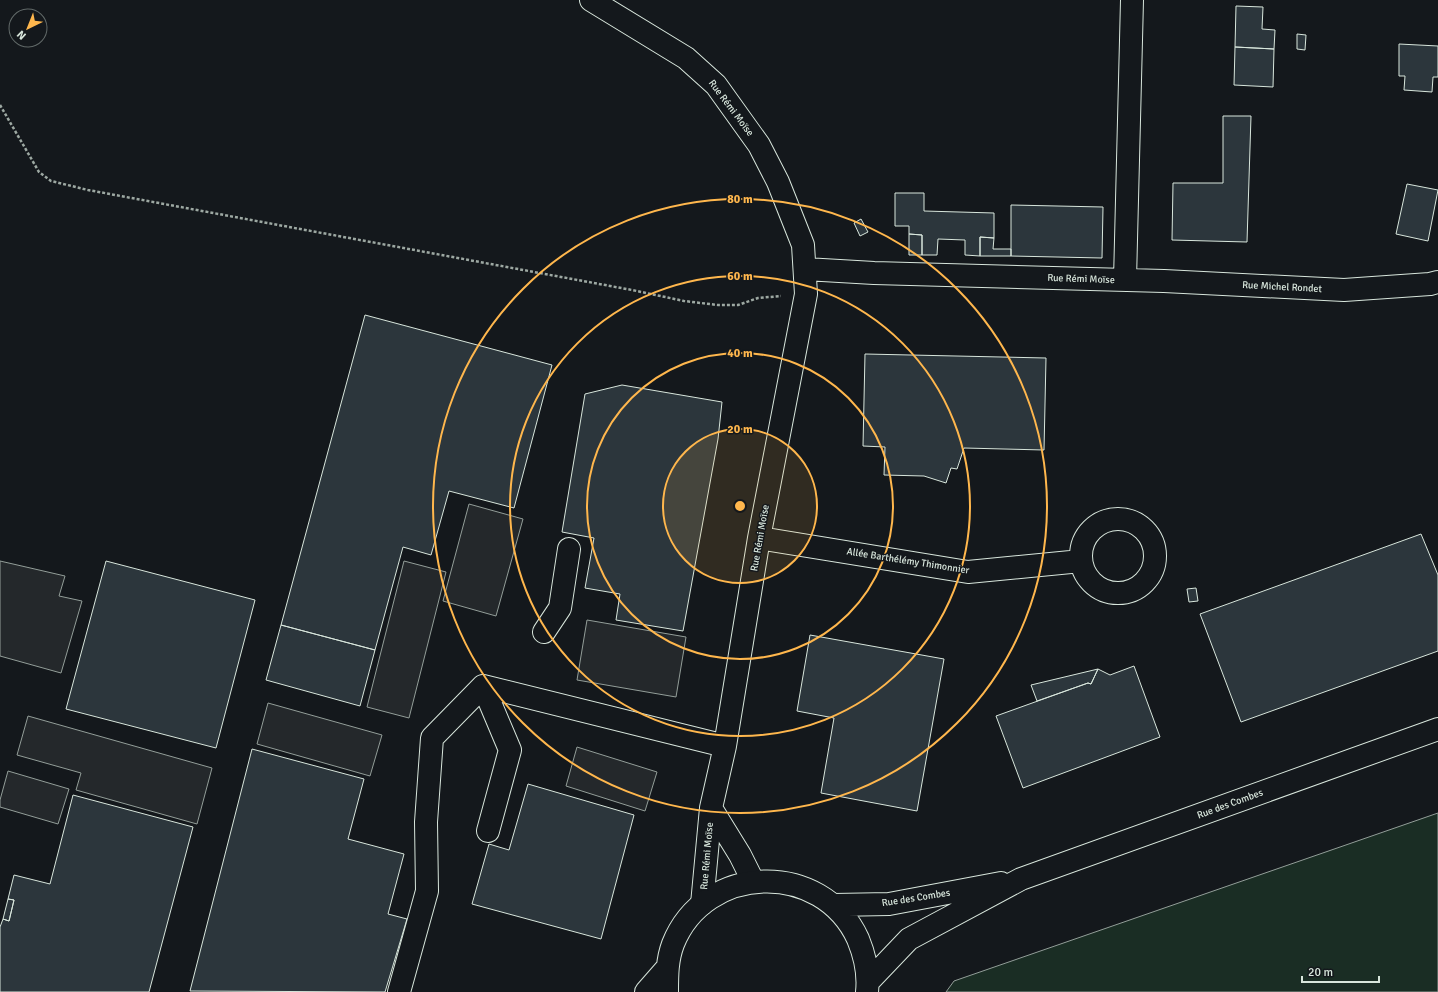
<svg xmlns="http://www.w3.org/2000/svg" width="1438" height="992" font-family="Signika,sans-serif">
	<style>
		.green { fill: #1a2d24; stroke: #939e99 }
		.parking { fill: #24282b; stroke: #939e99 }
		.building { fill: #2c363c; stroke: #d8e6dc }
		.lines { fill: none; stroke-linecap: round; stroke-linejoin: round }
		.minor-casing { stroke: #d8e6dc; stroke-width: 24 }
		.major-casing { stroke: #d8e6dc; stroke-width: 24 }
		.path { stroke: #9da8a2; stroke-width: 2.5; stroke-dasharray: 3 2; stroke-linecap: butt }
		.minor { stroke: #14181c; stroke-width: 22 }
		.major { stroke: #14181c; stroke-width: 22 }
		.ring { fill: none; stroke: #ffb74d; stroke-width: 2 }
		.labels { text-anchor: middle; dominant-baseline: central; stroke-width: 3; stroke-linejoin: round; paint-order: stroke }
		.street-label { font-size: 10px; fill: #d8e6dc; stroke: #14181c }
		.centre { fill: #ffb74d; stroke: #14181c; stroke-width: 2 }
		.ring-label { font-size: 12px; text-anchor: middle; font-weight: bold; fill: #ffb74d; stroke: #14181c; stroke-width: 3; stroke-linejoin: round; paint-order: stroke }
	</style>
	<rect width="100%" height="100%" fill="#14181c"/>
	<!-- green -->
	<path class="green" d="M1438,813V992H946L954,981Z"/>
	<!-- parking -->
	<path class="parking" d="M469,504L523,519L496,616L443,601Z
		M0,561L65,576L59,596L82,601L61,673L0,656Z
		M404,561L446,572L409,718L367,707Z
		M587,620L686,637L676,697L577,680Z
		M268,703L382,735L370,776L257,744Z
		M28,716L212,768L197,824L76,790L81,773L17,755Z
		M577,747L657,772L645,811L566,786Z
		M8,771L69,789L58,824L0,807V800Z"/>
	<!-- building -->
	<path class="building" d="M1236,6L1263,7L1262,29L1275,30L1274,49L1235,47Z
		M1297,34L1306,35L1305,50L1297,49Z
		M1399,44L1438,46V77H1433L1432,92L1404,90L1405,76H1399Z
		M1235,47L1274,49L1273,87L1234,85Z
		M1223,116H1251L1247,242L1172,240L1173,183H1223Z
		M1407,184L1438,190L1428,241L1396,234Z
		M895,193H924V211L994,213V238L980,237V256L965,255V240L938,239L937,255H922V235L909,234V226H895Z
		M1011,205L1103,207L1102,258L1011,256Z
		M861,219L868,232L860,236L854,223Z
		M909,234L922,235V255H909Z
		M980,237L994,238L993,249H1011V256H980Z
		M365,315L552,365L514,508L449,491L431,555L403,547L375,650L281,625Z
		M865,354L1046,358L1044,450L964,448L957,469L951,468L946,483L924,476L884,475L885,447L863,446Z
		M622,385L722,402L718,439L683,631L616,620L620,594L585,588L594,538L562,532L585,394Z
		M1421,534L1438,575V651L1241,722L1200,614Z
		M106,561L255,600L216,748L66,709Z
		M1196,588L1198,601L1189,602L1187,589Z
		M281,625L375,650L360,706L266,680Z
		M810,635L944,659L917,811L821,793L834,718L797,711Z
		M1134,666L1160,737L1023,788L996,716L1088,683L1091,684L1098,669L1110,675Z
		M1098,669L1091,684L1088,683L1037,701L1031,685Z
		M252,749L364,779L348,839L404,854L388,914L407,919L385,992L190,991Z
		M528,784L634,815L601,939L472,904L489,844L509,850Z
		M73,795L193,827L149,992H0V927L3,919L9,921L14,900L8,899L14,875L50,884Z
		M8,899L14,900L9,921L3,919Z"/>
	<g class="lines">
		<!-- minor casing -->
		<g class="minor-casing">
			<path id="minor" d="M591,0L686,58L716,85L759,145L778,182L803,245L806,294L759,538L725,746L711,808L702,904
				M805,269L874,273L1164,281L1344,290L1430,284L1438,282
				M1125,280L1132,0
				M1081 556a37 37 0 1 1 74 0a37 37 0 1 1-74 0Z
				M759,538L968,572L1081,561
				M544,632L560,608L569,549
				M483,686L725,746
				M483,686L510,750L488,831
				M711,808L740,855L753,881
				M399,992L427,891L426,822L432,738L483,686"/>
		</g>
		<!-- major casing -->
		<g class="major-casing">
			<path id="major" d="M834,905L889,904L1001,883
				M868,982L909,939L1021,879L1438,729
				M646,992L667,968
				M667,992C667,976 667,960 673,944C705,863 822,860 858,939C865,956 869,974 867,992"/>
		</g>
		<!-- path -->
		<path class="path" d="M0,105L39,172L51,181L88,190L632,290L684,301L718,305H738L758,298L781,296"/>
		<!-- minor -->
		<use href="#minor" class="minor"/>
		<!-- major -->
		<use href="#major" class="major"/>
	</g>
	<!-- distance rings -->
	<circle cx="740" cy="506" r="77" fill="#ffb74d" fill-opacity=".12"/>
	<g class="ring">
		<circle cx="740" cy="506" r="77"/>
		<circle cx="740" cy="506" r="153"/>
		<circle cx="740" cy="506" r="230"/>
		<circle cx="740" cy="506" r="307"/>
	</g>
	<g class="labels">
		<!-- street labels -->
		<g class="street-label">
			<text transform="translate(731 108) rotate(53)">Rue Rémi Moïse</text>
			<text transform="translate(1081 279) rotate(2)">Rue Rémi Moïse</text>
			<text transform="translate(1282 287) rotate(3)">Rue Michel Rondet</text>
			<text transform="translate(760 538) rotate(-80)">Rue Rémi Moïse</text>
			<text transform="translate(908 561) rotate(9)">Allée Barthélémy Thimonnier</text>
			<text transform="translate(1230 804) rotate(-20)">Rue des Combes</text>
			<text transform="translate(707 856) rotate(-85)">Rue Rémi Moïse</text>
			<text transform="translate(916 898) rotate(-9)">Rue des Combes</text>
		</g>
	</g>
	<circle cx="740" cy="506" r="6" class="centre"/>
	<g class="ring-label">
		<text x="740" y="203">80 m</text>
		<text x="740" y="280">60 m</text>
		<text x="740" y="357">40 m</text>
		<text x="740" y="433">20 m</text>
	</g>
	<!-- north arrow -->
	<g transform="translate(28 28) rotate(223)"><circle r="19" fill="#14181c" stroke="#626a69"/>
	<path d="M0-3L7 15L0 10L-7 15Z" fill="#ffb74d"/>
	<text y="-6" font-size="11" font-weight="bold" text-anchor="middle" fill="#d8e6dc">N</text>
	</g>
	<!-- scale -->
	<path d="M1302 976v6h77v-6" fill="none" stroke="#d8e6dc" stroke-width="2"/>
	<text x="1308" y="976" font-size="12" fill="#d8e6dc" stroke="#14181c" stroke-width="3" paint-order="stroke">20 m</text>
</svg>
